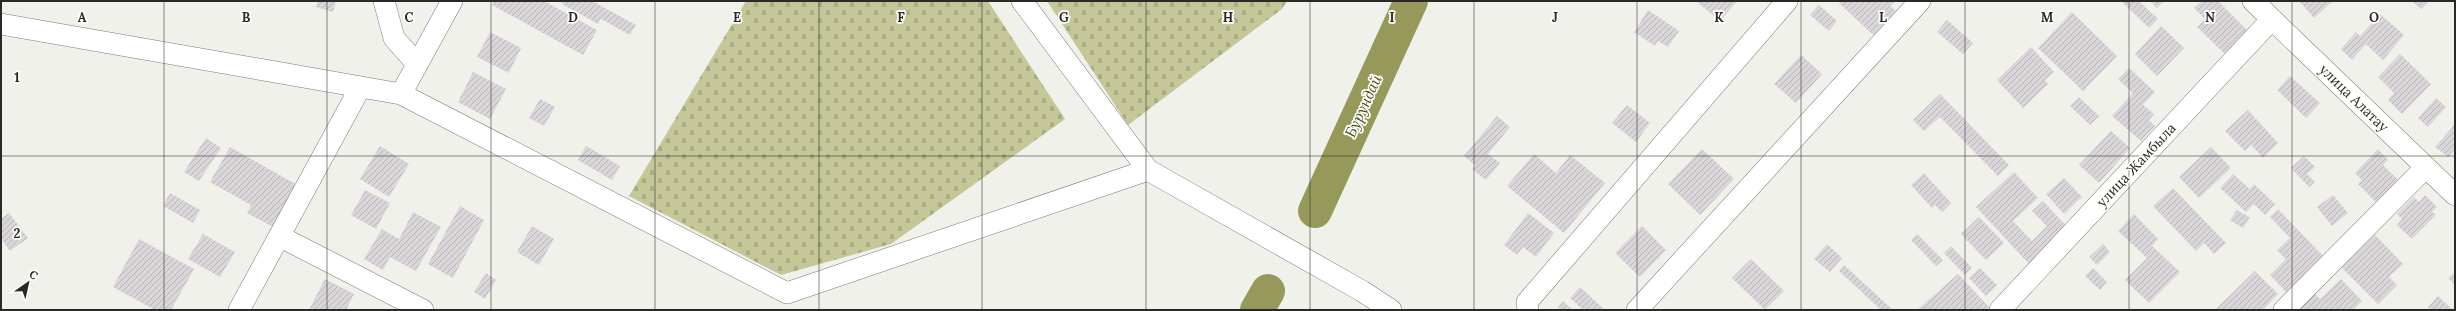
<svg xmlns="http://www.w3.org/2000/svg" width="2456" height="311" font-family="Lora,serif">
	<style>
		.cemetery { fill: url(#cemetery-stones) }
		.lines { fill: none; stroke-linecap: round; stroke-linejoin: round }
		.river { stroke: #97995b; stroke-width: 34 }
		.building { fill: url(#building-hatch) }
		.minor-casing { stroke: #7a7a76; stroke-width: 22 }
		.minor { stroke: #fff; stroke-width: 21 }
		.grid { fill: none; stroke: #292927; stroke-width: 1; stroke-opacity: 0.55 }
		.labels { text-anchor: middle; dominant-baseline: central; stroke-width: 3.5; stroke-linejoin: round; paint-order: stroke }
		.street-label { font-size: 14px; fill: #292927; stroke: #fefffa }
		.water-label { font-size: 15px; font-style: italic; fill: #4c4c1c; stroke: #fefffa }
		.grid-label { font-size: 13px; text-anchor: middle; font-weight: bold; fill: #292927; stroke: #fefffa; stroke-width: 3.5; stroke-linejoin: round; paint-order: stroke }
	</style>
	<defs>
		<pattern id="cemetery-stones" width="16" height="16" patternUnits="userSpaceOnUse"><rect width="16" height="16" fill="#c5c798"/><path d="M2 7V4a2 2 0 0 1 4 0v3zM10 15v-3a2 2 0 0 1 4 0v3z" fill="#a9ab83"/></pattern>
		<pattern id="building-hatch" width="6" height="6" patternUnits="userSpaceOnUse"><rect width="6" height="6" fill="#d9d5d8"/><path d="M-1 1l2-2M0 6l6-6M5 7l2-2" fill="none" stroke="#bab7b9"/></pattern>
	</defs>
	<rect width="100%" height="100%" fill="#f1f1ec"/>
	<!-- cemetery -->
	<path class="cemetery" d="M746,1H988L1065,119L891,244L781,275L629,196Z
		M1047,1H1287L1282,9L1128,125Z"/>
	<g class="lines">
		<!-- river -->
		<path class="river" d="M1315,211L1411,1
			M1257,310L1268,291"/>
	</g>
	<!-- building -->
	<path class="building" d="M318,1H336L333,12L316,7Z
		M494,1H544L597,30L583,55L492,5Z
		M563,1H592L636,25L630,35L601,19L598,24L562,4Z
		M1696,1H1737L1720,21Z
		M1842,1H1895L1890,6L1896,11L1873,35L1839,3Z
		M2121,1H2139L2158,19L2149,28Z
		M2150,1H2164L2157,8Z
		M2202,1H2218L2251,34L2228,57L2197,27L2205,19L2194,8Z
		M2299,1H2333L2314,18Z
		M2412,1H2429L2421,9Z
		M1819,5L1837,21L1829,31L1810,15Z
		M1648,10L1679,31L1668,47L1658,41L1655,46L1634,32Z
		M2072,12L2117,56L2083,91L2038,48Z
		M2380,14L2404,35L2383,60L2366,44L2352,60L2341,49L2356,32L2360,36Z
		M1947,20L1973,43L1963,54L1937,32Z
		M2161,26L2184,48L2157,76L2135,54Z
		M490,32L521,48L509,73L477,57Z
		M2031,47L2054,72L2045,80L2048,84L2023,108L1997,80Z
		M2400,54L2431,84L2402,114L2388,100L2394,93L2378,77Z
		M1801,55L1822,74L1796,103L1774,84Z
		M2129,68L2155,92L2143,105L2154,114L2149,120L2155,126L2141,141L2112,116L2133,93L2118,79Z
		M473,72L506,89L490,119L458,102Z
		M2290,76L2320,103L2306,118L2277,90Z
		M1940,94L2009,165L1998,176L1940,117L1924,131L1913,120Z
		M2079,97L2099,116L2090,125L2070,106Z
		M2436,98L2446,107L2428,127L2418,118Z
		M540,99L555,107L544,126L529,118Z
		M1627,105L1650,123L1636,142L1612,123Z
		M2248,110L2278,143L2263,158L2251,145L2245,151L2225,131Z
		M1497,116L1510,127L1488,154L1500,163L1486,180L1472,169L1475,165L1464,156Z
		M2455,124V149L2448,157L2435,147Z
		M2111,131L2130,148L2099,183L2079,165Z
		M206,138L221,148L199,181L184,172Z
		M380,146L409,164L389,197L360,179Z
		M586,146L620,166L612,180L578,160Z
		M230,147L299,186L275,228L247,213L251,205L210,182Z
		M2211,147L2231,168L2199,198L2179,177Z
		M1702,149L1734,179L1700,215L1668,184Z
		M2378,149L2388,160L2383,165L2400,182L2378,204L2358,184L2362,180L2355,173Z
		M1534,154L1556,173L1570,155L1605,183L1564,233L1507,186Z
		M2304,156L2315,167L2307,174L2315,182L2309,187L2291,168Z
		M2014,172L2038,198L2013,221L2032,241L2047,226L2032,211L2043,201L2070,230L2031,266L1976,207Z
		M1924,173L1951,203L1942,212L1935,205L1932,208L1911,185Z
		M2233,174L2250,189L2254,184L2275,204L2265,215L2254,204L2246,212L2220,188Z
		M2064,178L2082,197L2064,214L2046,194Z
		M2173,188L2226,243L2214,254L2204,243L2196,251L2153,206Z
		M365,190L390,203L376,229L351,215Z
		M170,193L200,210L193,223L163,206Z
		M2333,195L2348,213L2332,226L2317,207Z
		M2425,195L2437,207L2432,212L2436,215L2412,239L2397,225L2402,219L2397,214L2414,197L2419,202Z
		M460,206L484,220L453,278L428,264Z
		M2278,209L2325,258L2287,293L2270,275L2286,259L2277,250L2290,238L2270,217Z
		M2237,210L2250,218L2243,228L2230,220Z
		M413,212L441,227L416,271L390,257L383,270L364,259L382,229L399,239Z
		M9,213L28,238L10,251L1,238V219Z
		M1528,213L1554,233L1536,257L1523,247L1517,255L1504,245Z
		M2134,214L2158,239L2152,246L2180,272L2149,303L2125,280L2147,258L2118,231Z
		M1979,217L2004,243L1986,260L1961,234Z
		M532,226L554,239L539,265L517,252Z
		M1642,226L1666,250L1640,277L1615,253Z
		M203,234L235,252L220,277L188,259Z
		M1917,234L1943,260L1936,266L1911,240Z
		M2375,235L2403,264L2389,277L2397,285L2378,304L2342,268Z
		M139,239L194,269L171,310H155L113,287Z
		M1827,244L1842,258L1830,272L1814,259Z
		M2103,244L2110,252L2097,265L2089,257Z
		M1951,246L1972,268L1965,275L1944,253Z
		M1751,259L1784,291L1765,310L1732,278Z
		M1844,265L1893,310H1881L1839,271Z
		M1980,268L1997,285L1986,296L1969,278Z
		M2093,268L2107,282L2100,290L2085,276Z
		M2255,271L2278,294L2263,310H2215Z
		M2455,272V285L2448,278Z
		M486,273L496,280L485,299L474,292Z
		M1958,274L1990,308L1988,310H1917Z
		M325,279L354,294L346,310H309Z
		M2341,279L2362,301L2353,310H2303L2299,306L2314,293L2320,299Z
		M1580,287L1605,310H1583L1570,298Z
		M2438,296L2453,310H2431L2428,307Z
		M1563,301L1573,310H1561L1558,307Z"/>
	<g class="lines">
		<!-- minor casing -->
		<g class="minor-casing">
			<path id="minor" d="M384,1L394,38L417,64
				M1022,1L1148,170L1362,291L1391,310
				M2253,1L2455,195
				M1,24L401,94L787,293L1148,170
				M401,94L452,1
				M279,236L423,310
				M239,310L360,88
				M1528,310L1527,302L1787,1
				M1637,310L1920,1
				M2000,310L2272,19
				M2284,310L2426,167"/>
		</g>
		<!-- minor -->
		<use href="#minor" class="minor"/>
	</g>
	<!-- grid -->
	<path class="grid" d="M164,1V310M327,1V310M491,1V310M655,1V310M819,1V310M982,1V310M1146,1V310M1310,1V310M1474,1V310M1637,1V310M1801,1V310M1965,1V310M2129,1V310M2292,1V310M1,156H2455"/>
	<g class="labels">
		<!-- street labels -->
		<g class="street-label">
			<text transform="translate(2354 98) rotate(44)">улица Алатау</text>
			<text transform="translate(2136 165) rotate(-47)">улица Жамбыла</text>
		</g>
		<!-- water labels -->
		<g class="water-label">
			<text transform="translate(1363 106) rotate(-65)">Бурундай</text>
		</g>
	</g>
	<g class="grid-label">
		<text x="82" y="22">A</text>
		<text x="246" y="22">B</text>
		<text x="409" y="22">C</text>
		<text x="573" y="22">D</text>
		<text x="737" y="22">E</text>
		<text x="901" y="22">F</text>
		<text x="1064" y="22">G</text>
		<text x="1228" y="22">H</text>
		<text x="1392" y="22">I</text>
		<text x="1555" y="22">J</text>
		<text x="1719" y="22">K</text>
		<text x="1883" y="22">L</text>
		<text x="2047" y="22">M</text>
		<text x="2210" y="22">N</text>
		<text x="2374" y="22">O</text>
		<text x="17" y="82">1</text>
		<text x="17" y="238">2</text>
	</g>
	<!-- border -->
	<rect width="2456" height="311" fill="none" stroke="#292927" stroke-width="4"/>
	<!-- north arrow -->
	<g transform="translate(28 283) rotate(34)" stroke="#fefffa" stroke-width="3" paint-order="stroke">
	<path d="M0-3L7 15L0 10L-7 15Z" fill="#292927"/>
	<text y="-6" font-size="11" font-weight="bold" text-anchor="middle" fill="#292927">С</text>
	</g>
</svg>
